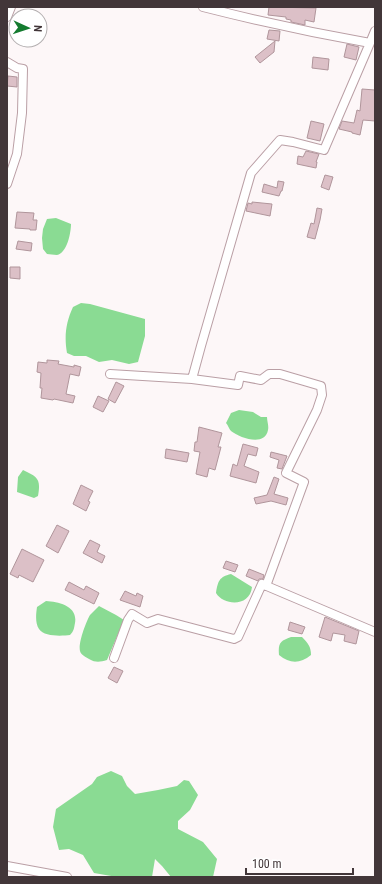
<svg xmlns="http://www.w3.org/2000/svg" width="382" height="884" font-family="'Roboto Condensed',sans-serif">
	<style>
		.water { fill: #8adb93 }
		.building { fill: #dcc0c7; stroke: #b0959b }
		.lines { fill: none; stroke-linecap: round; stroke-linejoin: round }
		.street-casing { stroke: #ba9fa5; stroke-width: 10 }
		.street { stroke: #fff; stroke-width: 8 }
	</style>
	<rect width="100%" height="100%" fill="#fdf7f8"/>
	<!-- water -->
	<path class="water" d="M56,218L71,224C71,233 67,253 57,255C53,255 50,254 47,254L43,249L42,238L43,229L47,219Z
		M81,303L90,304L145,319V336L138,362L129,364L112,360L99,362L86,356H74L67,353C64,336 66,322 73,307Z
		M239,410L253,412L261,417H267C267,421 269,426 268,430C265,447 240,438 231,431C229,429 228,425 226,423L231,413Z
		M23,470C38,477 41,479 38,496L34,498L17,492L18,477Z
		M231,574L252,587C250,607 224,606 216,593C218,581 219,577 231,574Z
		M46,601C59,602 78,606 75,623C74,628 74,631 70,635C62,636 44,637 39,629C35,623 36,614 37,607Z
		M99,606L116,615L124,620L107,660C100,662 96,663 89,659C86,657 81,655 80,651C78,643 86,622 90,615C93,612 96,609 99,606Z
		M291,637H302C308,643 311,647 311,655C300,664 290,664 279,655C278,643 280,641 291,637Z
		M111,771L122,776L127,786L135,794L158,790L177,786L184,780L189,781L198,795L190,810L178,821V829L203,842L217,859L213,877H171L162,866L155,859L152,877H117L94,873L83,855L69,849L59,850L53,827L56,809L92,784L97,777Z"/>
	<!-- building -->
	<path class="building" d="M269,7L316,8L314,22L305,20V25L291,22V20L286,19V17L268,15Z
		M269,30L280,31L279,41L267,39Z
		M275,41L274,52L260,63L255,57Z
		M347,44L359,47L356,60L344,57Z
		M313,57L329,59L328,70L312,68Z
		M8,76L17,77V87L7,86Z
		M362,89L375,90V121L363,120L360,135L352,133V132L339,129L342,121L354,123L357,110L360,111Z
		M311,121L324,124L320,141L307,138Z
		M306,151L319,154L316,162H317L316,168L297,164L298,156L303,157Z
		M325,175L333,177L329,190L321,187Z
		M278,181L284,182L282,191H281L279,196L262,192L264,184L277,188Z
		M252,202L272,204L270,216L246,211L248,203L252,204Z
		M317,208L322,209L320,220L315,239L307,237L311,223L314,224Z
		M17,212L34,213L33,220H37L36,230H30V229L15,228Z
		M18,241L32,243L31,251L16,249Z
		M10,267H20V279L10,278Z
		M47,360L59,361L58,364L74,367V365L81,367L79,376L70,374L66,394L75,396L73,403L54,399L53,400L41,398L42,388H40L41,373L37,372L38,362L47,363Z
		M116,382L124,386L115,403L108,399Z
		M98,396L109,401L103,412L93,407Z
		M199,427L222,433L218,447H221L215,470L209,468L207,477L196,474L200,452L194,451L195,442H197Z
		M243,444L258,448L256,456L248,454L244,466L259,472L256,483L230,476L233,464L237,466Z
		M166,449L189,453L187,462L165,458Z
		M271,452L287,456L282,469L277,468L279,460L270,457Z
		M274,477L279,479L274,494L288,498L286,505L271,501L256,504L254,498L267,495Z
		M81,485L93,491L88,501L90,502L86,511L73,504Z
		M57,525L69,531L58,553L46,546Z
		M90,540L100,545L97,552L105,556L102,563L83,553Z
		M22,549L44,560L33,582L19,575L18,578L10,574Z
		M226,561L238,565L235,572L223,568Z
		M249,569L264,575L263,579H259L258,581L246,576Z
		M69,582L84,590L86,586L99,593L94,604L65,590Z
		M125,591L136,596L137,593L143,596L140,607L120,600Z
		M325,617L359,631L356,644L344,641L345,635L333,633L331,641L319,637Z
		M290,622L305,627L302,634L288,630Z
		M114,667L123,671L117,683L108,678Z"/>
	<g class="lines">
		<!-- street casing -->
		<g class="street-casing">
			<path id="street" d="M203,7C258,21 314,33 370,43L375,31
				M7,17L11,7
				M7,62L17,68L23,69L22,113L17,154L7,184
				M110,374L192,379L201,346L251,173L280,140L293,142L324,150L370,43
				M192,379L238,385L240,376L261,380L269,374H280L321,386L322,395L317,410L286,473L304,482L266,586
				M114,658L128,620L132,614L147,623L158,619L234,639L238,637L262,584L375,632
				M7,866L67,877"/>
		</g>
		<!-- street -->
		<use href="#street" class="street"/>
	</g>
	<!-- border -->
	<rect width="382" height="884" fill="none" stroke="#423639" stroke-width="16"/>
	<!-- north arrow -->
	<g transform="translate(28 28) rotate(93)"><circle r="19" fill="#ffffff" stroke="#b3afb0"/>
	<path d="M0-3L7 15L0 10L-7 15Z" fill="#147b2f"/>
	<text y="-6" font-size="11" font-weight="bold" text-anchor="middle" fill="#423639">N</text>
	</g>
	<!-- scale -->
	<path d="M246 868v6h107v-6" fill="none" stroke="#423639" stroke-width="2"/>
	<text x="252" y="868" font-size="12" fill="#423639" stroke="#ffffff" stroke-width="3" paint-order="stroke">100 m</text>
</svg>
